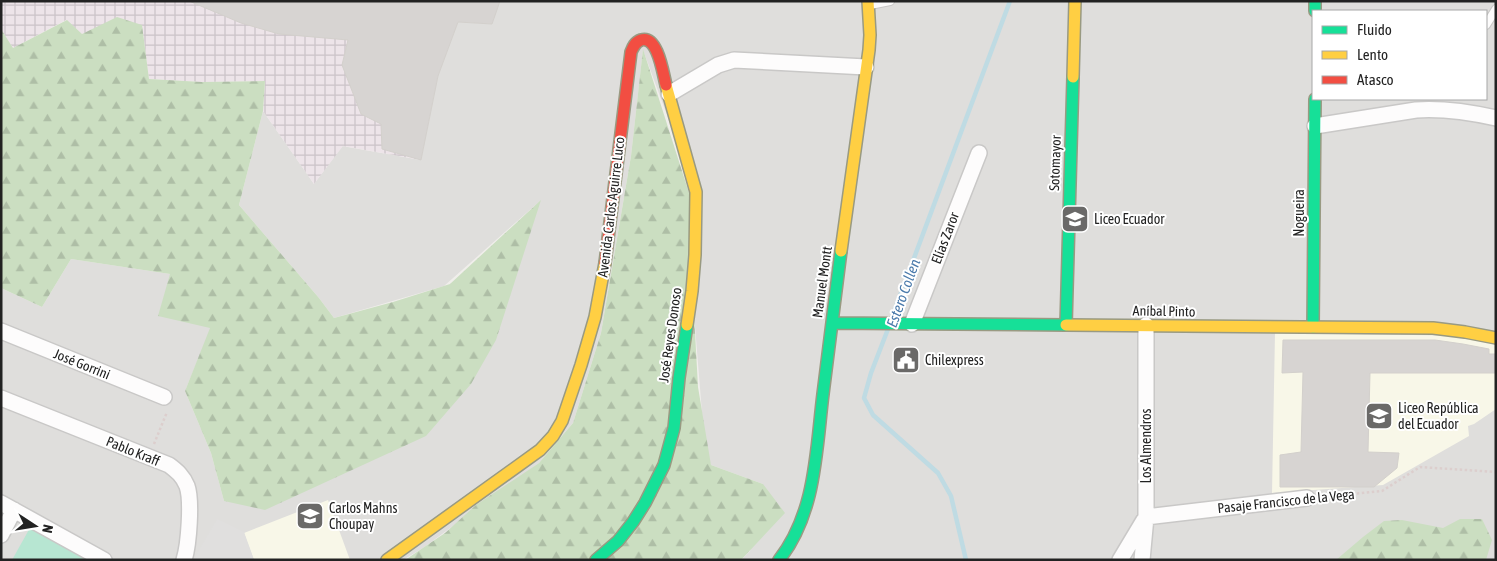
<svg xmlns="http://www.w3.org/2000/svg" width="1497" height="561" font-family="'Asap Condensed',sans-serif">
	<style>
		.residential { fill: #dfdedc; fill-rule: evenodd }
		.industrial { fill: url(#industrial-grid) }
		.education { fill: #f8f7e8 }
		.forest { fill: url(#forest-firs) }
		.pitch { fill: #b7e6d2 }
		.parking { fill: #e0dfde }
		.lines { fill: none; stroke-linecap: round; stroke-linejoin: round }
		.stream { stroke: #bfdbe3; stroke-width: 4.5 }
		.building { fill: #d7d4d2; stroke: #d3d0cc }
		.lane-casing { stroke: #c9c8c7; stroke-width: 10 }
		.street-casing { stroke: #c9c8c7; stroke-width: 18 }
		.fast-casing { stroke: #999a82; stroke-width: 14 }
		.slow-casing { stroke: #999a82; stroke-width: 14 }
		.jam-casing { stroke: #999a82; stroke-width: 14 }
		.path { stroke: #dccecd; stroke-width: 2.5; stroke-dasharray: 2.5 2.5; stroke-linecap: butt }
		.lane { stroke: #fdfcfc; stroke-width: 8 }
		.street { stroke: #fdfcfc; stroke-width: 15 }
		.fast { stroke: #16e098; stroke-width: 11 }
		.slow { stroke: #ffcf43; stroke-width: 11 }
		.jam { stroke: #f24e42; stroke-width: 11 }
		.labels { text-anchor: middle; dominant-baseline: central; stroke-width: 4; stroke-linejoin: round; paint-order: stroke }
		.street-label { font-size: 14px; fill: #222; stroke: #fff }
		.poi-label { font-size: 14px; fill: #222; stroke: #fff; text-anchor: start }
		.water-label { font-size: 15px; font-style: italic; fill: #4a7aab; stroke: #fff }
	</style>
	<defs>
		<pattern id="industrial-grid" width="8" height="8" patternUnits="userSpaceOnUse" patternTransform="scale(1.25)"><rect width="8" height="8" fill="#ede4e9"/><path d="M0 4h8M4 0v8" fill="none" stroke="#cbc3c8"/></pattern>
		<pattern id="forest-firs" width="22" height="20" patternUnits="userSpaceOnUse" patternTransform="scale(1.25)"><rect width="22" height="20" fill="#cbdec1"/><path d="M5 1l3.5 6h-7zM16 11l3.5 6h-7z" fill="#aebea6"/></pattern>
	</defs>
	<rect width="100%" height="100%" fill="#f0eeeb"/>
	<!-- residential -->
	<path class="residential" d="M500,1H1496V560H741L750,551L763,484L711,465L705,450L694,314L695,191L643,50L631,156L601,333L573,423L539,463L423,548L403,560H1V288L42,307L71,259L170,274L211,328L185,391L211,453L224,501L540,201L444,286L334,318L319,298L239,205L263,111L314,184L342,146L421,160L438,76L458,22L491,24ZM1313,11H1486V99H1313Z"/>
	<!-- industrial -->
	<path class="industrial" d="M1,1H500L492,24L458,22L438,76L421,160L343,146L314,184L263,111L265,81L202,82L149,79L142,25L81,34L66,20L13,48L1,29Z"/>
	<!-- education -->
	<path class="education" d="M1275,333L1480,336L1496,342V409L1474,424L1468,426L1469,436L1383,485L1272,493Z
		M328,500L350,560H254L244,533Z"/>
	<!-- forest -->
	<path class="forest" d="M117,17L142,25L149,79L202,82L265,81L263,111L239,205L319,298L334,318L393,302L450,284L541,200L496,340L471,384L426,436L265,510L224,501L211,453L185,391L210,328L158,316L170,274L71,259L42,307L1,288V29L13,48L67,20L82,34Z
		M643,49L698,221L694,314L698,387L711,465L763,484L785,513L741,560H405L445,533L476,505L539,463L573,423L601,333L631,156Z
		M1460,519H1482L1492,540L1486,560H1336L1363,537L1384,521L1402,520L1443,528Z"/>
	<!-- pitch -->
	<path class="pitch" d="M31,526L90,560H12Z"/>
	<!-- parking -->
	<path class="parking" d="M217,519L244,532L254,560H193Z"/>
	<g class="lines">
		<!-- stream -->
		<path class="stream" d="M892,317L1010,1
			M888,329L871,373L864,398L873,415L938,473L951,496L966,560"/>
	</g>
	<!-- building -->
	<path class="building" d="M189,1H500L492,24L458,22L438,76L421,160L382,149L381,124L361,114L342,65L348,40L279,34L241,23Z
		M1283,340H1435L1463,344L1489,349V354H1496V373H1370L1368,452L1399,453L1397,468L1374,487H1280V455L1301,452L1303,372L1282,373Z"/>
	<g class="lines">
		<!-- lane casing -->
		<g class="lane-casing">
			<path id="lane" d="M870,5L890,1
				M1486,25L1496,9"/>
		</g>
		<!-- street casing -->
		<g class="street-casing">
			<path id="street" d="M669,94L718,65L734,60L866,67
				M1315,126L1416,110C1444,108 1469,112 1496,118
				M912,324L979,153
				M1,331L164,397
				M1,398L169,465C177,471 183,476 187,486C192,500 189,544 184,560
				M1,503L104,560
				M1146,517L1307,498
				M1,535L14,510
				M1120,560L1144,520
				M1142,560L1146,517V325"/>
		</g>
		<!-- fast casing -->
		<g class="fast-casing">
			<path id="fast" d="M1315,1V11
				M832,323L1066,325L1073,77
				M1313,327L1315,99
				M596,560L618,541L633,522L645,503L664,465L674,428L679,378L687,325
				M779,560C816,513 816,451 823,394C829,346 835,298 841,251"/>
		</g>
		<!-- slow casing -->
		<g class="slow-casing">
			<path id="slow" d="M1073,77L1075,1
				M666,85L696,192L695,255L692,291L687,325
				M841,251L869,50L870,35L868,1
				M1066,325L1433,328L1465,332L1496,338
				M387,560L540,450L553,436L562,421L581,365L595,317L605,263"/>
		</g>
		<!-- jam casing -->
		<g class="jam-casing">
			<path id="jam" d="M605,263L631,52C633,47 635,42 641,40C658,35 663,74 666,85"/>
		</g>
		<!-- path -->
		<path class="path" d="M154,444L167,412
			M1322,497L1382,491L1420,467L1496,472"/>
		<!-- lane -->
		<use href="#lane" class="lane"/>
		<!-- street -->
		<use href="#street" class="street"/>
		<!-- fast -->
		<use href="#fast" class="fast"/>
		<!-- slow -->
		<use href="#slow" class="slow"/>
		<!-- jam -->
		<use href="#jam" class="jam"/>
	</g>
	<!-- icons -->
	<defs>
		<g id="school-square" transform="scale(1.4375)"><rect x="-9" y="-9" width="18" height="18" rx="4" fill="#6a6968" stroke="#fff"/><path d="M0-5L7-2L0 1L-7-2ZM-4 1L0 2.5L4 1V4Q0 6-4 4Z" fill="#fff"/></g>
		<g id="civic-square" transform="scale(1.4375)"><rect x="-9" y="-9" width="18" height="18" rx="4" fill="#6a6968" stroke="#fff"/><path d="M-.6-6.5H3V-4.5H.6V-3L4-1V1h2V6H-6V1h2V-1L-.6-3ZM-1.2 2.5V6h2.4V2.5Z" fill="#fff"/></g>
	</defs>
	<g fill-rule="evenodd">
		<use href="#school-square" x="1075" y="219"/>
		<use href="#civic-square" x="906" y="360"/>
		<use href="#school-square" x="1379" y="416"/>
		<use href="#school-square" x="310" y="516"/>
	</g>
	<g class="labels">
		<!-- street labels -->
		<g class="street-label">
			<text transform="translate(1055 163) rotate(-88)">Sotomayor</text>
			<text transform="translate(611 207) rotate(-83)">Avenida Carlos Aguirre Luco</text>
			<text transform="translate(1299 213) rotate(-90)">Nogueira</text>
			<text transform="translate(945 238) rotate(-69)">Elías Zaror</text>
			<text transform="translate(822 282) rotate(-82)">Manuel Montt</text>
			<text transform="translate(1164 311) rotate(1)">Aníbal Pinto</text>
			<text transform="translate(670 335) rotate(-82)">José Reyes Donoso</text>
			<text transform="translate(82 364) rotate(22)">José Gorrini</text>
			<text transform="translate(1146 446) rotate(-90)">Los Almendros</text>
			<text transform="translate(133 451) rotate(22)">Pablo Kraff</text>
			<text transform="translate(1286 501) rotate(-6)">Pasaje Francisco de la Vega</text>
		</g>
		<!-- poi labels -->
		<g class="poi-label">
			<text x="1094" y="219">Liceo Ecuador</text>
			<text x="925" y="360">Chilexpress</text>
			<text x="1398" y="408">Liceo República<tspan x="1398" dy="16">del Ecuador</tspan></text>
			<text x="329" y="508">Carlos Mahns<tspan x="329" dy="16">Choupay</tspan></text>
		</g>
		<!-- water labels -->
		<g class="water-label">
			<text transform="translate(903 293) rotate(-70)">Estero Collen</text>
		</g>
	</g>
	<!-- border -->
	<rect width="1497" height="561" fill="none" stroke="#222222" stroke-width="5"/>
	<!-- legend -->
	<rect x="1312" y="10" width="175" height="90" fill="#ffffff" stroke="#a7a7a7"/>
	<rect x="1322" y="26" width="25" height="8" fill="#16e098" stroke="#a7a7a7"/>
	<text x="1357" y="35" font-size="15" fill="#222222">Fluido</text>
	<rect x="1322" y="51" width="25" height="8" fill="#ffcf43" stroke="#a7a7a7"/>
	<text x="1357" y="60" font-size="15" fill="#222222">Lento</text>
	<rect x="1322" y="76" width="25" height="8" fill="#f24e42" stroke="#a7a7a7"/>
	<text x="1357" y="85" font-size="15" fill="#222222">Atasco</text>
	<!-- north arrow -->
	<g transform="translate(35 526) rotate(102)" stroke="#ffffff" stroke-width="4" paint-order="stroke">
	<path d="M0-4L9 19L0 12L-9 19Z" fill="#222222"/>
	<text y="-8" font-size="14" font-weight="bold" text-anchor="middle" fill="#222222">N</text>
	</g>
</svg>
